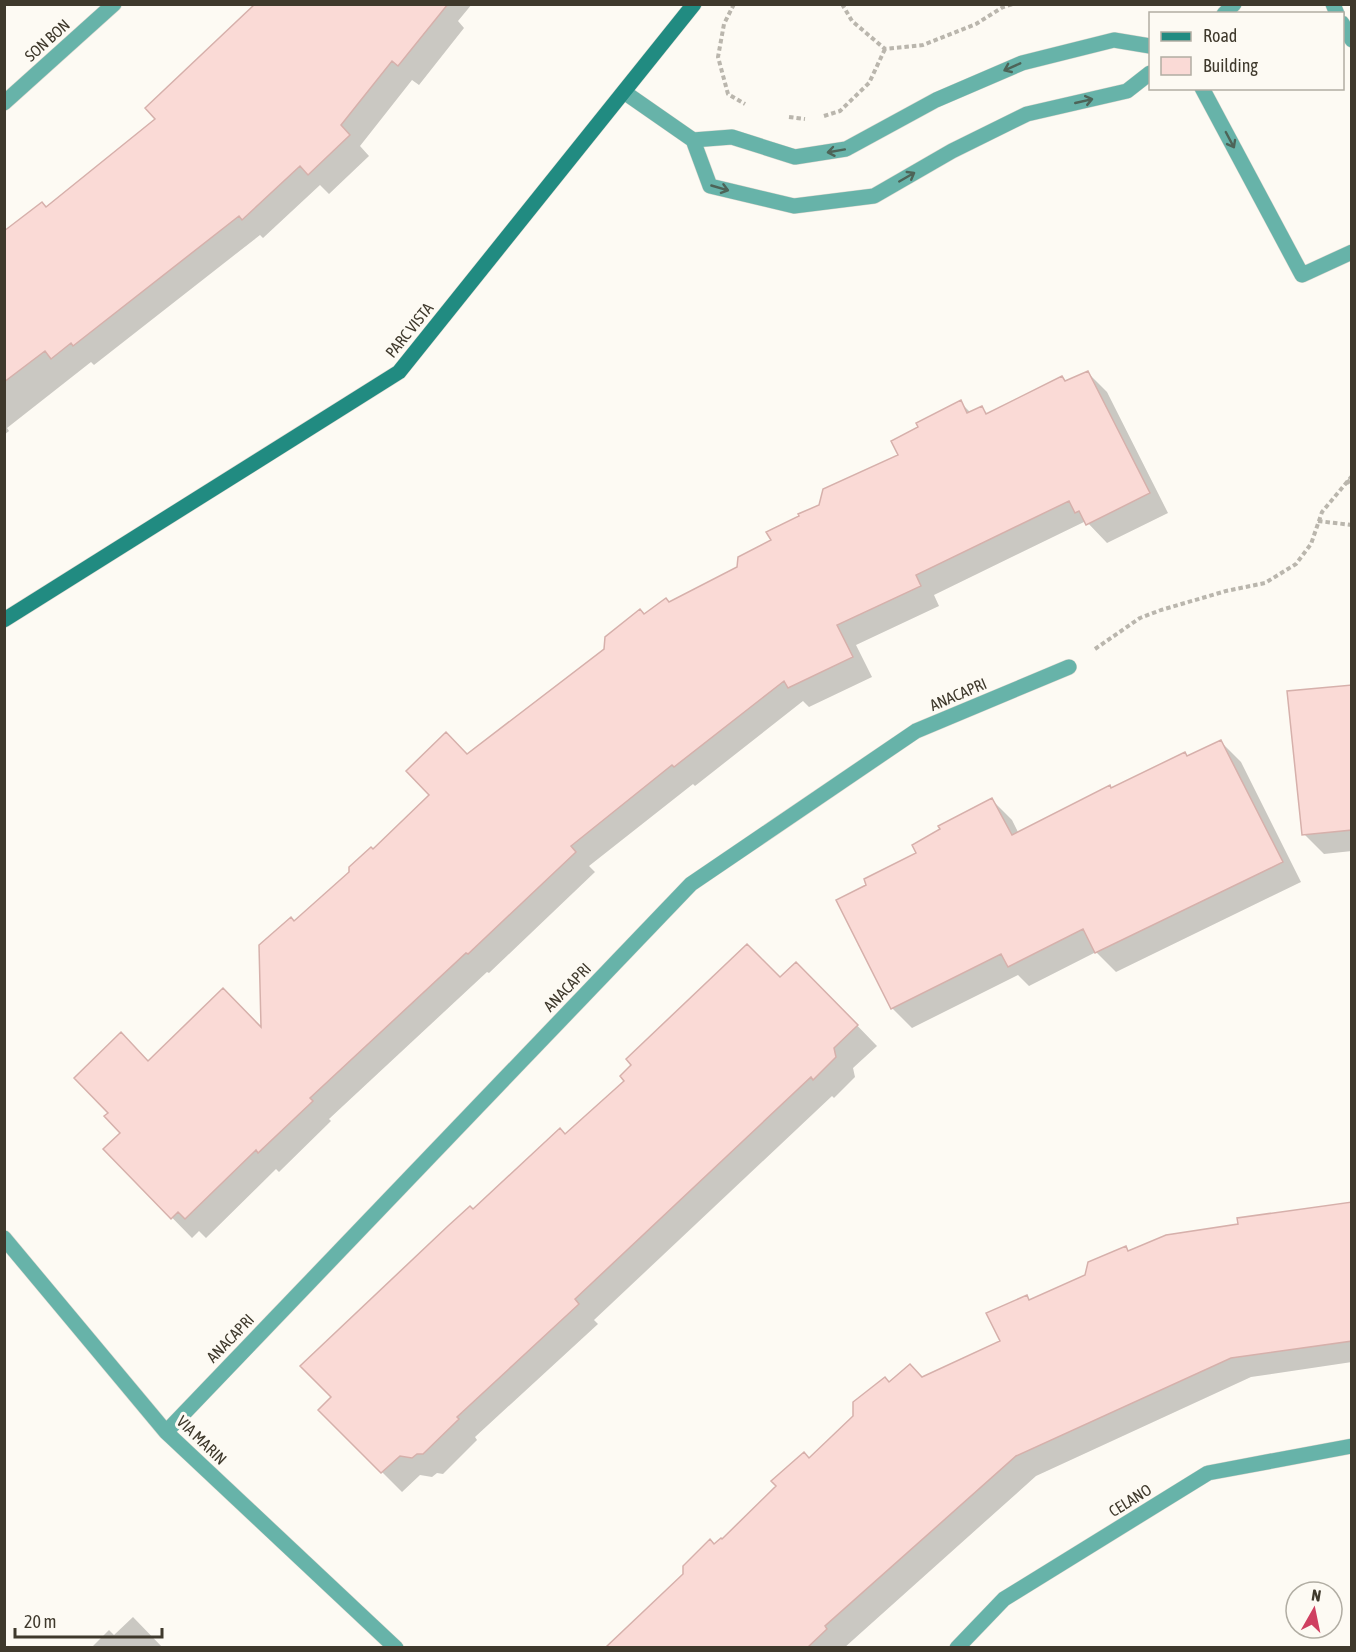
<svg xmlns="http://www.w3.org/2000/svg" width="1356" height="1652" font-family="'Asap Condensed',sans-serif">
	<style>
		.shadow { fill: #0003 }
		.building { fill: #fadad6; stroke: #d6b0ab; stroke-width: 1.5 }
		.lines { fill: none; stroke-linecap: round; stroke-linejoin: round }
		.lane-casing { stroke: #dbd7cf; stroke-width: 16 }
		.street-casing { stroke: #dbd7cf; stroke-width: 16 }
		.secondary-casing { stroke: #dbd7cf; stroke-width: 16 }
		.path { stroke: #bab6ad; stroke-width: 4; stroke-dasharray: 4.5 3; stroke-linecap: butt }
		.lane { stroke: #67b3a9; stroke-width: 15 }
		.street { stroke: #67b3a9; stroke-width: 15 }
		.secondary { stroke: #218b81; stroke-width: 15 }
		.oneway { stroke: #4d6458 }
		.labels { text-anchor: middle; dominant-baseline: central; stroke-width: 6; stroke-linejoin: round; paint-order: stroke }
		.street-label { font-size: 16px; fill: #3f392c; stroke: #fdfaf3 }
	</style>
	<rect width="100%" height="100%" fill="#fdfaf3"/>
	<!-- shadow -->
	<path class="shadow" d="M272,4H472L458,21L464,28L419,85L412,80L360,146L369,156L329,194L320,185L263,238L260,235L94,365L91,362L7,428L9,431L4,435V233L46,208L157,119Z
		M1088,373L1107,392L1168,513L1107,543L1086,521L934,595L939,606L856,645L872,677L809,707L803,701L695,786L693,784L589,866L595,872L489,973L487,972L329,1119L331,1121L279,1172L276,1169L206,1238L199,1231L192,1238L105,1149L122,1133L148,1063L262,1030L294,922L373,851L432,795L467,756L606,650L645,616L738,568L820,506L900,456L920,428L960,402L971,413L981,408L988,414L1062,378L1067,382Z
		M1352,688V851L1324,854L1304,834Z
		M1221,742L1241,762L1301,882L1116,972L1096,952L1029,986L1018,975L912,1028L892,1008L868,886L918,853L992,800L1012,820L1019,834L1112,789Z
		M780,979L816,983L877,1046L853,1068L855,1077L834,1098L832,1096L594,1320L598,1324L475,1437L477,1440L443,1474L437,1473L432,1477L420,1475L402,1492L320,1410L333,1397L473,1211L566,1136Z
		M1352,1203V1362L1251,1377L1036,1476L844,1648H608L889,1384L923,1378L1002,1342L1026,1296L1031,1301L1086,1276L1126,1248L1130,1252L1240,1226Z
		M133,1617L163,1648H91L109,1630L114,1635Z"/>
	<!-- building -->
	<path class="building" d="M255,4H448L398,66L392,61L341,125L350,135L308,175L300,166L242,220L239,216L73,346L71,343L51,359L45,351L4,382V231L42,202L46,207L155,119L145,108Z
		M1088,371L1150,493L1086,525L1079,511L1075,513L1069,501L916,575L921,586L837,625L853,657L788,688L784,681L674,767L672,765L571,846L576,852L468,954L466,953L310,1098L313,1101L258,1153L256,1150L185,1219L178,1212L171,1219L103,1149L120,1133L104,1116L108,1113L74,1078L121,1032L148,1061L223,988L261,1027L259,945L291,917L294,921L349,872V867L371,847L373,849L429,795L406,771L446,732L467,754L604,649L605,637L640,609L644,614L666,598L669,602L737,567L738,557L771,540L766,532L799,516L798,514L819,505L823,489L898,455L891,441L918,427L916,423L961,400L967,413L982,406L986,414L1062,376L1065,381Z
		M1352,685V830L1302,835L1287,691Z
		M1221,740L1283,862L1095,953L1083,929L1008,967L1001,954L891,1009L836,900L866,885L864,879L916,853L912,845L940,829L938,826L992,798L1012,835L1110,785L1111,788L1185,752L1187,756Z
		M747,944L780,977L796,962L858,1025L834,1048L836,1057L813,1080L811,1077L575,1299L579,1304L457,1417L459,1419L423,1454H417L412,1458L400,1456L381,1473L318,1410L331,1397L300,1366L448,1226L470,1206L473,1209L560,1128L565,1134L624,1081L620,1076L631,1065L626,1059Z
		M1352,1202V1341L1231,1358L1016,1456L825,1626L827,1629L808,1647H606L683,1574V1566L710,1539L714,1544L721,1538L722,1539L776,1486L771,1481L804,1452L809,1458L853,1416V1402L885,1377L889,1382L910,1364L922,1377L1000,1341L986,1313L1027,1295L1029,1300L1085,1275L1088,1262L1126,1246L1128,1251L1166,1235L1238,1224L1237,1218Z"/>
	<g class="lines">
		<!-- lane casing -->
		<g class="lane-casing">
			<path id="lane" d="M1333,4L1337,14
				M1224,14L1234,4
				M1342,23L1352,40
				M1202,88L1302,275L1352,252
				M624,92L693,140L710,186L794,206L874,196L952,151L1027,114L1127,91L1150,73
				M693,140L732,137L795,157L846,149L936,100L1022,63L1114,40L1150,46"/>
		</g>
		<!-- street casing -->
		<g class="street-casing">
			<path id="street" d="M4,103L114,4
				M4,1238L166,1432L396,1648
				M166,1432L691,884L916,731L1069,667
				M957,1648L1004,1599L1208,1473L1352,1446"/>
		</g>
		<!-- secondary casing -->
		<g class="secondary-casing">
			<path id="secondary" d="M4,620L399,372L694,4"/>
		</g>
		<!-- path -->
		<path class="path" d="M734,4L724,24L718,57L728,94L745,104
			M842,4L852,21L885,49L923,45L976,24L1003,7L1013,4
			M824,116L840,111L869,83L885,49
			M789,117L805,119
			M1347,480L1352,487
			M1318,521L1352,525
			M1095,649L1140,618L1161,610L1226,591L1265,583L1296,564L1311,544L1322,512L1352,476"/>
		<!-- lane -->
		<use href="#lane" class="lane"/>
		<!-- street -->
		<use href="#street" class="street"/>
		<!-- secondary -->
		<use href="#secondary" class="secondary"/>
	</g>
	<!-- one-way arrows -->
	<defs><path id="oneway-shaft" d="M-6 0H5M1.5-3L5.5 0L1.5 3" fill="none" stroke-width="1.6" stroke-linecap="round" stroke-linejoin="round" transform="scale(1.5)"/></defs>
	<g class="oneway">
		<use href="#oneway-shaft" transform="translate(1012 67) rotate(156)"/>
		<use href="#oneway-shaft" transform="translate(1084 101) rotate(-13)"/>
		<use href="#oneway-shaft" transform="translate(1230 140) rotate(62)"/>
		<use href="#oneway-shaft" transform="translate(836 151) rotate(170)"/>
		<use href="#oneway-shaft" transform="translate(907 177) rotate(-30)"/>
		<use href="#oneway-shaft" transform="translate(720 188) rotate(16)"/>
	</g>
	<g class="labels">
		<!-- street labels -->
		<g class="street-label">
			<text transform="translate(47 40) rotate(-42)">SON BON</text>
			<text transform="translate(409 330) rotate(-51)">PARC VISTA</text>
			<text transform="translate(958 694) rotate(-23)">ANACAPRI</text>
			<text transform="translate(567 987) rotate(-46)">ANACAPRI</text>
			<text transform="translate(230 1338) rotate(-46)">ANACAPRI</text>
			<text transform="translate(202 1440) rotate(44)">VIA MARIN</text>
			<text transform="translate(1130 1500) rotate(-32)">CELANO</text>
		</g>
	</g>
	<!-- border -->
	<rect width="1356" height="1652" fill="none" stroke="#3f392c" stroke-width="12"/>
	<!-- legend -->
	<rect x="1149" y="12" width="195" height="78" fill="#fdfaf3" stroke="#b1ada3" stroke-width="1.5"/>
	<rect x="1161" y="32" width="30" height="9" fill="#218b81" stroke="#b1ada3" stroke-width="1.5"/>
	<text x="1203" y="42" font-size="18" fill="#3f392c">Road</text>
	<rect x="1161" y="57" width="30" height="18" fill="#fadad6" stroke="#b1ada3" stroke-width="1.5"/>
	<text x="1203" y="72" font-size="18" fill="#3f392c">Building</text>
	<!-- north arrow -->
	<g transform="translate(1314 1610) rotate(9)"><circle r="28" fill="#fdfaf3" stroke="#b1ada3" stroke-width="1.5"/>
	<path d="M0-4.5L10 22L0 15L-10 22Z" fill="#cf4061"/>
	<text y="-9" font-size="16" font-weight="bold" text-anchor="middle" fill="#3f392c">N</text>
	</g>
	<!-- scale -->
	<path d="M15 1628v9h147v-9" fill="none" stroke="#3f392c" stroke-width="3"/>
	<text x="24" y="1628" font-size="18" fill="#3f392c" stroke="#fdfaf3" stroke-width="4.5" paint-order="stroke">20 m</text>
</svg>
